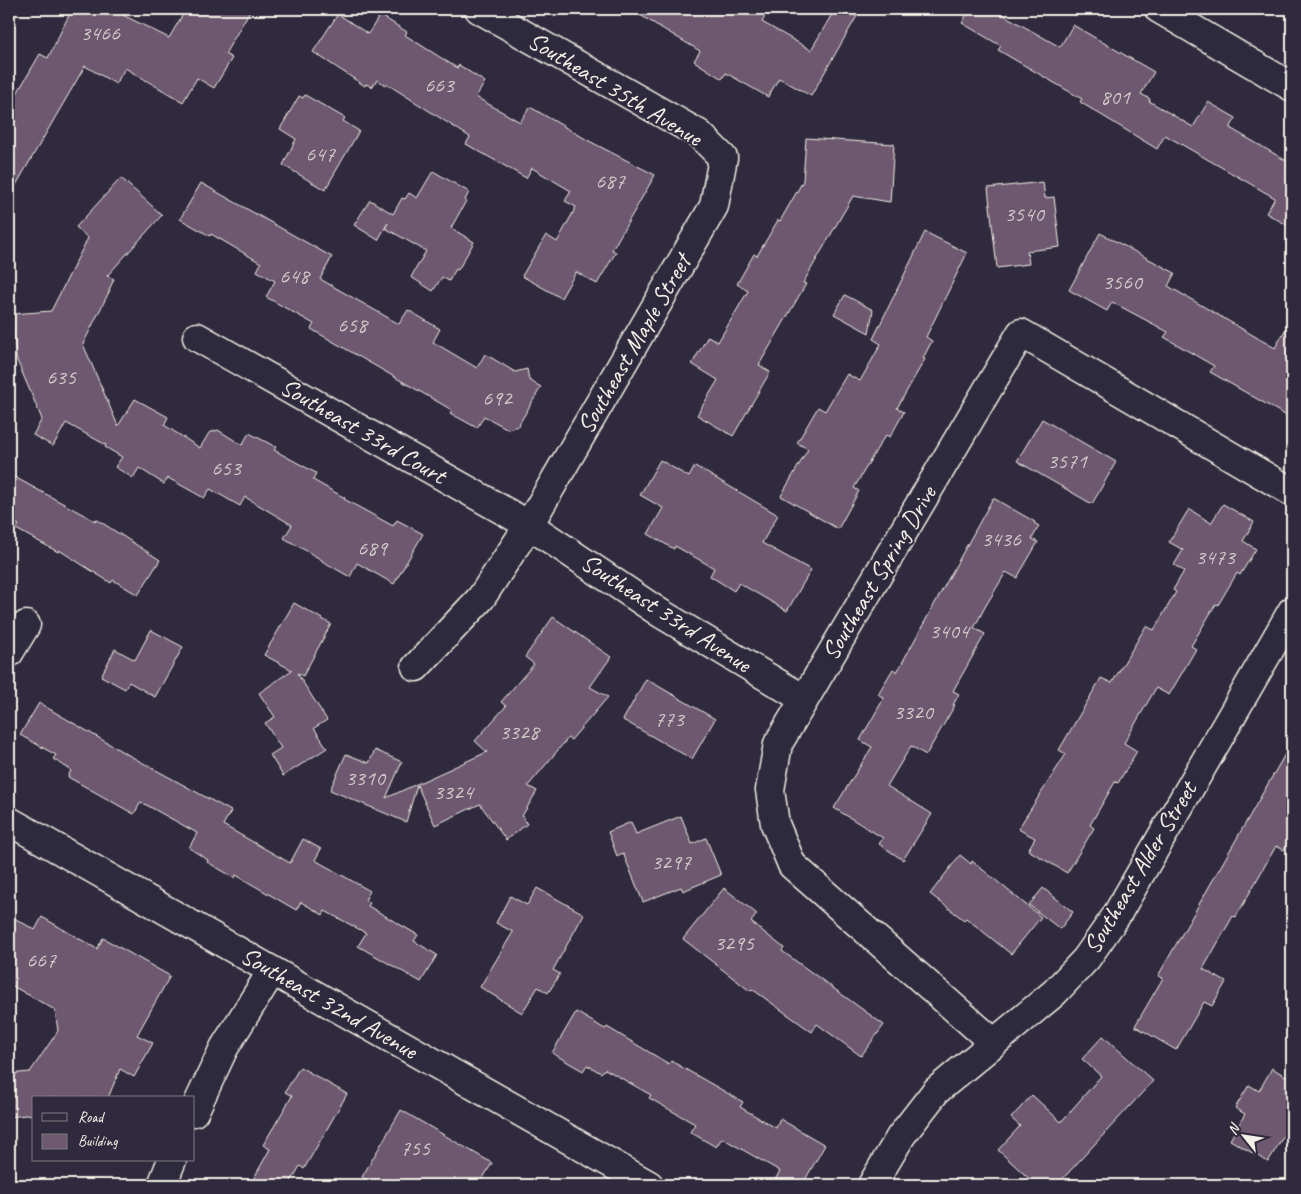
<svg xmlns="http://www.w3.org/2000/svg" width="1301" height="1194" font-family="Caveat,sans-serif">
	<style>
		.building { fill: #6e596f; stroke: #f4f1e8 }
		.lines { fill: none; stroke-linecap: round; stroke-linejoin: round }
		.minor-casing { stroke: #f4f1e8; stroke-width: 31 }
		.major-casing { stroke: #f4f1e8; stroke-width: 31 }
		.minor { stroke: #2f2a3d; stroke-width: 28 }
		.major { stroke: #2f2a3d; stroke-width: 28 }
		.labels { text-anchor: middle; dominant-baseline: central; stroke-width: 4; stroke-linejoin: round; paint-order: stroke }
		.number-label { font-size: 22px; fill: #d2cbca }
		.street-label { font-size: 25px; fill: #f4f1e8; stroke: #2f2a3d }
	</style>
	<rect width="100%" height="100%" fill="#2f2a3d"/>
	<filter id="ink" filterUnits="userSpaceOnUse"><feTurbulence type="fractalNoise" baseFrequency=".02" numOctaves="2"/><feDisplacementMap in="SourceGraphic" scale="10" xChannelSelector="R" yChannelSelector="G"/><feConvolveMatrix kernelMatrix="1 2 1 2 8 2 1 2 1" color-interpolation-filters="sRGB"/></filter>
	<g filter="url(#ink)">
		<!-- building -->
		<path class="building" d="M72,9H111L169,38L186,9H251L225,54L232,58L214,88L197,78L183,102L125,68L116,84L85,66L9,197V107L40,54L48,58Z
			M630,9H769L762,22L811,50L835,9H844L857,16L811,96L779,78L768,97L726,73L722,79L694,61L700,51Z
			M970,9H993L1060,47L1073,25L1154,72L1141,94L1150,99L1149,101L1193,127L1208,102L1236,118L1230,128L1292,164V228L1266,213L1275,198L1165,135L1157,149L1080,102L1082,99L998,50L1001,46L962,23Z
			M338,14L368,34L380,15L407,32L405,35L457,68L459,65L485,82L476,97L520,122L530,107L591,142L655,175L612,250L616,252L597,284L576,272L561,298L522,276L546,235L557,242L576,207L565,201L571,191L532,168L526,178L466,144L470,137L387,84L386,85L377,80L372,87L366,84L365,86L313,52Z
			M305,95L345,118L343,121L359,131L325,190L283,165L296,139L280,129L299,96L303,98Z
			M806,138L894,144L890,202L853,196L803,283L806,284L759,365L770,372L733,436L697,415L718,380L692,364L708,336L718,342L748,291L737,284L754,254L757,256L778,220L780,221L803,181Z
			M433,171L469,192L465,200L466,201L451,228L474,242L458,270L456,269L449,281L442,277L433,291L411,277L426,251L385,228L388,223L378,240L354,225L370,200L393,214L402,198L405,199L409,193L417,198Z
			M121,178L162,215L107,276L114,279L109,290H110L83,344L118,426L135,399L168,417L164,425L200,448L209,433L218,430L242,445L249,433L276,447L274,450L316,473L313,480L345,498L344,499L393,526L397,520L423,534L394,584L357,563L350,577L322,561V560L284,538L292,525L245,497L240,506L210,489L204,498L168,478L164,484L139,468L133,478L115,467L122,457L105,447L106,445L66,423L53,446L33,435L42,419L16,358L13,314L51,311L88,238L76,227Z
			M1043,182L1045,198L1054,197L1060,247L1027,251L1029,264L997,268L988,188Z
			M201,183L332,257L320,279L399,324L408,310L440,329L433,342L477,368L485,354L515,372L527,369L529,380L541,387L518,426L508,429L484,416L477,428L450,413L452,410L311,329L314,324L266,297L275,281L257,271L261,263L211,234L210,236L180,219Z
			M925,232L967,253L926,337L932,341L923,358L925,359L897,408L904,412L890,437L886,435L881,442L854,488L859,491L838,529L781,496L808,449L797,443L818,407L825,411L847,374L860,381L881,344L873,339Z
			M1100,233L1175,273L1168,286L1275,348L1292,318V419L1210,372L1214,366L1164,337L1168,332L1112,302L1107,311L1069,290Z
			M845,295L873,310L869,333L834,314Z
			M1042,419L1116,462L1092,504L1017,461Z
			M660,460L689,477L695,466L778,515L762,543L811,570L787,611L739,583L734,591L710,576L714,568L675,546L674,549L648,534L663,508L640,495Z
			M9,474L95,521L96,519L160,560L138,595L113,580L111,583L59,550L58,552L16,529L19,525L9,519Z
			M993,498L1035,522L1034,523L1039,526L1032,539L1038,542L1017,578L1006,572L985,607L974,628L985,634L953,691L959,694L953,705H955L926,755L911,746L887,786L932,814L903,860L879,844L883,838L834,808L872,747L860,740L884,698L878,694L893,669L897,672Z
			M1223,504L1254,522L1243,541L1256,549L1240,575L1237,573L1218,605L1216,604L1191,646L1196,649L1169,695L1156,688L1124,743L1137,751L1118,783L1115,782L1090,825L1094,828L1067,873L1028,850L1035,838L1018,829L1066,754L1059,750L1101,678L1112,683L1146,626L1154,630L1176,592L1173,590L1184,571L1174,565L1183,550L1169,542L1189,509L1211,523Z
			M294,603L331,624L303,676L297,673L327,720L314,728L327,748L283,776L270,755L281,748L265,723L275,717L259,693L292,670L264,655Z
			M553,617L611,657L590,687L608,697L571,740L568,738L528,786L537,791L522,816L527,824L506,840L480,804L435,825L417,785L406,822L330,790L346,754L369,763L375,750L402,762L386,798L487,752L475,741L506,706L501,702L534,664L525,657Z
			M151,630L183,647L155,697L129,682L125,689L101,676L115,649L135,660Z
			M646,679L715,719L692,759L623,720Z
			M39,703L123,752L231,811L223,825L290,863L303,839L321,849L315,860L370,891L365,900L370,903L368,906L418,935L414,941L437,955L421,982L358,946L366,933L325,911L323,915L301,902L296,910L236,875L235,878L207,862L208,860L189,848L197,833L141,802L134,814L68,777L71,770L53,759L56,755L20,735Z
			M1292,742V837L1284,850L1276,846L1236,917L1233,916L1203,969L1226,982L1212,1006L1204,1002L1176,1050L1135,1026L1163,978L1158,976Z
			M681,816L692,844L706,838L721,875L683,891L681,887L643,902L623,853L617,856L608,832L631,822L636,834Z
			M960,855L971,864L972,861L1041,917L1011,954L966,918L964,920L930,894Z
			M537,888L584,914L553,970L560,974L548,993L538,987L522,1013L480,987L513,932L496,923L510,896L527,905Z
			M724,888L757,914L751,922L784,948L782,951L884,1025L861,1056L817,1024L812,1032L752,989L750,991L683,939Z
			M1043,888L1073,912L1060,929L1029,905Z
			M9,915L35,930L42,917L97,949L103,938L170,976L137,1035L153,1043L134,1077L120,1069L108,1098H34V1114L9,1117V1074L30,1072L58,1031L55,1010L9,984Z
			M576,1012L605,1029L607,1027L669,1064L671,1061L743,1102L740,1107L776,1128L780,1119L825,1145L802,1185H772L780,1171L722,1138L716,1147L690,1132L695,1124L649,1098L651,1095L605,1069L601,1073L587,1065L583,1071L552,1053Z
			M1103,1036L1153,1081L1057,1185H1036L998,1150L1020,1126L1011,1118L1032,1095L1061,1122L1101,1076L1082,1059Z
			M300,1067L347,1094L304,1169L300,1166L289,1185H250L270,1149L263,1145L292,1096L285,1092Z
			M1272,1068L1292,1080V1122L1268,1162L1230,1140L1245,1114L1235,1108L1249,1085L1259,1091Z
			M401,1110L492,1163L479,1185H375L362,1177Z"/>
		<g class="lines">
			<!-- minor casing -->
			<g class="minor-casing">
				<path id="minor" d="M1159,9L1292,87
					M197,337L529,525L660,613L804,699
					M9,653L26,625
					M416,667L481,598L529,525L714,206L723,158L699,134L479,9
					M994,1043L792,865L775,824L770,790L778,744L1021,333L1292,492
					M194,1112L224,1048L272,971
					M162,1185L172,1160
					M872,1185L901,1136L936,1091L1054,993L1086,959L1116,916L1292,611"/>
			</g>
			<!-- major casing -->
			<g class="major-casing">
				<path id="major" d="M9,821L649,1185"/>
			</g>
			<!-- minor -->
			<use href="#minor" class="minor"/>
			<!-- major -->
			<use href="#major" class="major"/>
		</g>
	</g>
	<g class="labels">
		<!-- number labels -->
		<g class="number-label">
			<text x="100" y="33">3466</text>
			<text x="439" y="85">663</text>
			<text x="1115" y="97">801</text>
			<text x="320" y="154">647</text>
			<text x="610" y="181">687</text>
			<text x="1024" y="214">3540</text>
			<text x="294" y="276">648</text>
			<text x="1122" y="282">3560</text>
			<text x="352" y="325">658</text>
			<text x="61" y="377">635</text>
			<text x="497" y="398">692</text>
			<text x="1067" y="461">3571</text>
			<text x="226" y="468">653</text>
			<text x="1001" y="539">3436</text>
			<text x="372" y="548">689</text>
			<text x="1215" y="557">3473</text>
			<text x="949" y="631">3404</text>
			<text x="913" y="712">3320</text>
			<text x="669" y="719">773</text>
			<text x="519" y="732">3328</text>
			<text x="365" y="778">3310</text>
			<text x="453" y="792">3324</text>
			<text x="671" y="862">3297</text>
			<text x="734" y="943">3295</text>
			<text x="41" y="960">667</text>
			<text x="415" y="1148">755</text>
		</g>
		<!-- street labels -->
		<g class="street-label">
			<text transform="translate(615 89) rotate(31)">Southeast 35th Avenue</text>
			<text transform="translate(634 344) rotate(-60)">Southeast Maple Street</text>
			<text transform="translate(363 431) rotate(30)">Southeast 33rd Court</text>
			<text transform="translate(879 573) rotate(-59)">Southeast Spring Drive</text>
			<text transform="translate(666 613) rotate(33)">Southeast 33rd Avenue</text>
			<text transform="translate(1140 868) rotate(-59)">Southeast Alder Street</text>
			<text transform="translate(329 1003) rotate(30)">Southeast 32nd Avenue</text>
		</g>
	</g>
	<!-- margin -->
	<rect width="1301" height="1194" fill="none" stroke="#2f2a3d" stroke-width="30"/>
	<rect x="15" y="15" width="1271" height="1164" fill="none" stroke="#f4f1e8" stroke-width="2" filter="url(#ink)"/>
	<!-- legend -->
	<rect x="32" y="1096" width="162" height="65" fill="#2f2a3d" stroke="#7e7a81"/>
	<rect x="42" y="1113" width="25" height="8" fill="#2f2a3d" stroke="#7e7a81"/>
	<text x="78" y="1122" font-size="15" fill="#f4f1e8">Road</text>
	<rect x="42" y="1134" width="25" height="15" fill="#6e596f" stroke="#7e7a81"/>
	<text x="78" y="1146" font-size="15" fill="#f4f1e8">Building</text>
	<!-- north arrow -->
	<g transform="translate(1244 1136) rotate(300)" stroke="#2f2a3d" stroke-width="4" paint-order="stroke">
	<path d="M0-4L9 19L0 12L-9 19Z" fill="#f4f1e8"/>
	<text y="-8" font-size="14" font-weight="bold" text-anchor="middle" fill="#f4f1e8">N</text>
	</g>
</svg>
